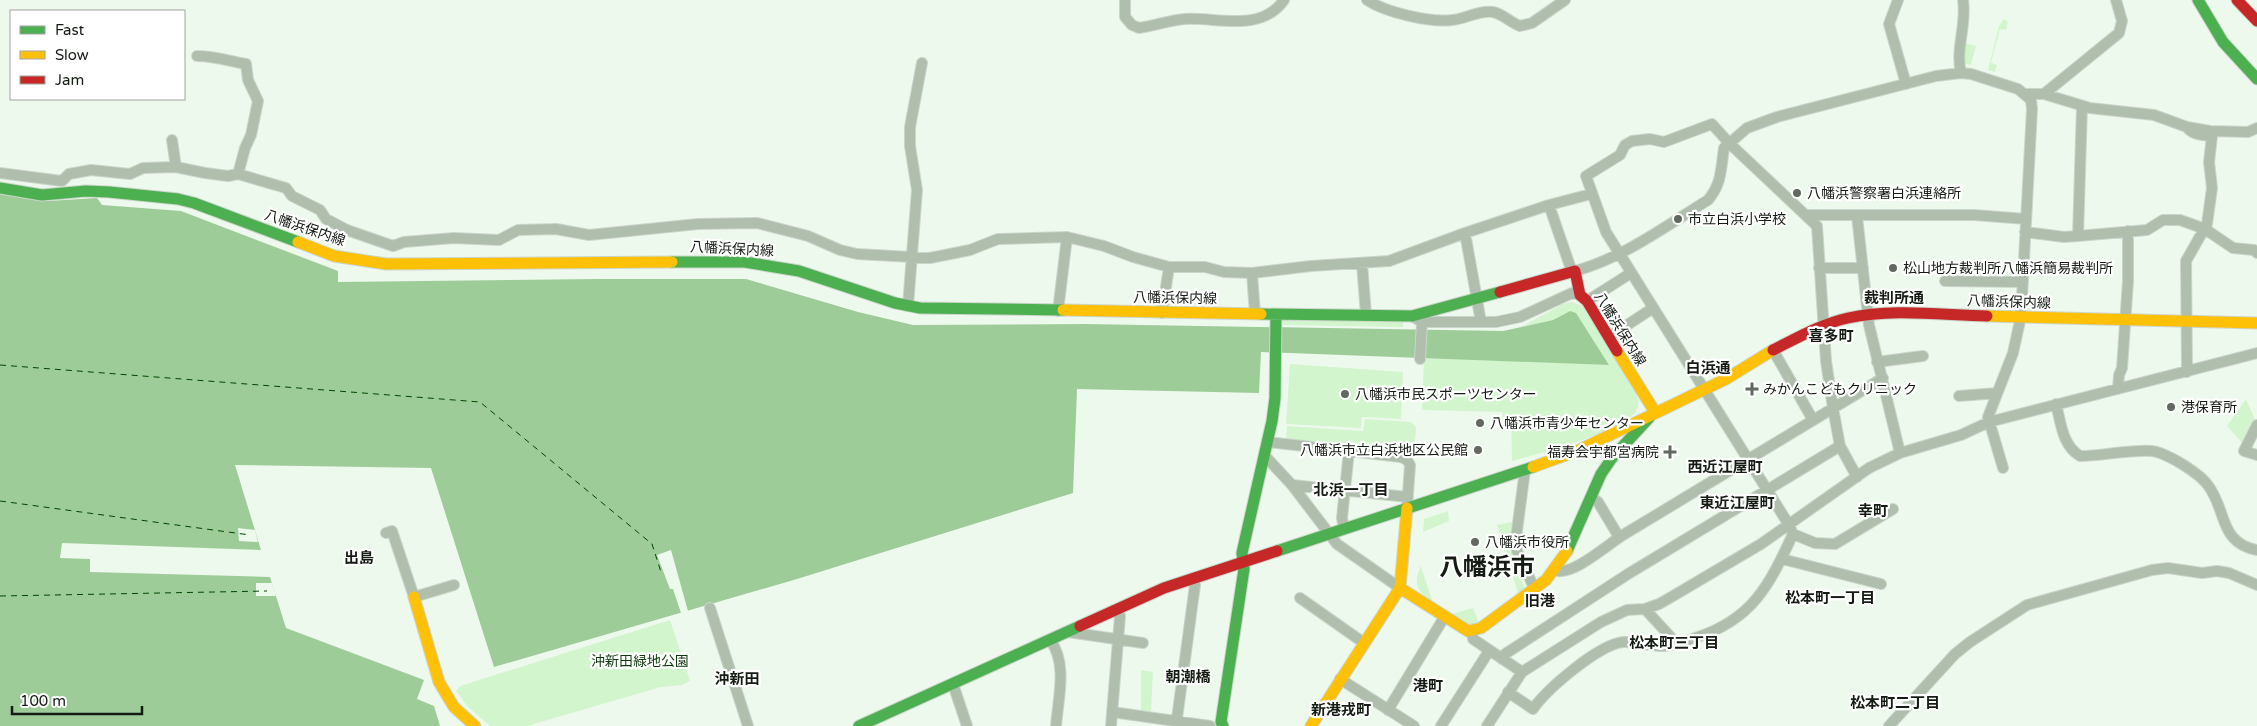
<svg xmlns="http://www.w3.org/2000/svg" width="2257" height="726" font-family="'Varela Round','Noto Sans JP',sans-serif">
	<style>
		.green { fill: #d2f5ce }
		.water { fill: #9dcc98 }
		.pier { fill: #eef9ed }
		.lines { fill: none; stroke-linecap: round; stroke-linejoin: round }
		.ferry { stroke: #004600; stroke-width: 1; stroke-dasharray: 6 5; stroke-linecap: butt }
		.street-casing { stroke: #ccd5cb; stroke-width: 12 }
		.fast-casing { stroke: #ccd5cb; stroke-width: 13 }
		.slow-casing { stroke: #ccd5cb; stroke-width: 13 }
		.jam-casing { stroke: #ccd5cb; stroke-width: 13 }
		.street { stroke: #afbead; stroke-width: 10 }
		.fast { stroke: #4caf50; stroke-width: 11 }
		.slow { stroke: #ffc107; stroke-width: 11 }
		.jam { stroke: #c62828; stroke-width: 11 }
		.poi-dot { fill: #616960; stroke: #fff; stroke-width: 2 }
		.labels { text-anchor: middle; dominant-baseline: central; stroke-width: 4.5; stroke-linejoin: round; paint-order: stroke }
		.poi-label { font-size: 14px; fill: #151c14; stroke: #fff; text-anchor: start }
		.street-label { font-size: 14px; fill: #151c14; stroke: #fff }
		.park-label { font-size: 14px; fill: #0f3b0c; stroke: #fff }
		.neighbourhood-label { font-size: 15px; font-weight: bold; fill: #151c14; stroke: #fff }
		.town-label { font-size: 24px; font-weight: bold; fill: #151c14; stroke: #fff }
	</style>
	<rect width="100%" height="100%" fill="#eef9ed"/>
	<!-- green -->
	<path class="green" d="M2004,19L2008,22L2006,30L2000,29L1991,63L1997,65L1995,72L1988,70L1999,26Z
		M1964,43L1976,46L1971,65L1966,64L1962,56Z
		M1572,302L1583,306L1636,393C1638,399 1640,405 1636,411C1624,431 1536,455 1512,461L1511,420L1502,419L1503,412L1422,410L1424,357L1608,365L1570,311L1553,320L1519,328L1563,304Z
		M1283,319L1403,320V327L1283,325Z
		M1290,364L1403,372L1401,419L1362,417L1361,428L1286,424Z
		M2246,399L2255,420L2242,443L2227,426Z
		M1365,419L1411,422L1416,427C1416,439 1414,445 1407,454L1286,440L1287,426L1363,431Z
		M1448,511L1449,521L1423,532L1424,519Z
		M1512,522L1511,550L1526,592L1519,596L1497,525Z
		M1421,566L1433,603C1418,593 1412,583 1421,566Z
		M1473,608L1481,628L1472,631L1452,614Z
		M670,620L690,681L682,685L661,687L527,726H490L468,707L456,691L460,686Z
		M1141,670L1153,672L1151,712L1141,711Z"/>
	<!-- water -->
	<path class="water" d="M0,193L48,201L97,198L102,205L181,211L338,271V282L598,279H746L858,312L913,325L1084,324L1503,331L1553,320L1570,311L1576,313L1609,365L1261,352L1259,393L1077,389L1073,493L797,579L494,667L431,468L235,465L261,550L62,543L60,558L90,559V572L270,577L286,628L424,680L417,699L434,706L440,726H0Z"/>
	<!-- pier -->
	<path class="pier" d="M238,528L255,530L258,542L239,541Z
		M671,550L688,611L681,613L673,589H670L657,555Z
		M256,583H272L276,596H256Z"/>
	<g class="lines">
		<!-- ferry -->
		<path class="ferry" d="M0,365L480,402L652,544L661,572L663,571
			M0,501L250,535
			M0,596L267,591"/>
		<!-- street casing -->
		<g class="street-casing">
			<path id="street" d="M1125,0V17L1132,25L1139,28C1155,26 1169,20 1185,19C1217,17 1261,33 1284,0
				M1367,0C1385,12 1430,23 1452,20C1466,19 1478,10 1493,12C1503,14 1511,23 1520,26L1532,23L1565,0
				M1898,0L1889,24L1906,84
				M197,56C215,56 229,61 246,64L248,80L258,101L251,135L245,148L238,174
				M1961,73C1955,49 1967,25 1963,0
				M2027,94H2044L2090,108L2154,115L2187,127L2210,131L2248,132L2257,128
				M2044,94L2119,33L2122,21L2116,0
				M2187,127C2192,135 2203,135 2212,136L2209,162L2212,188L2207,224L2186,261L2187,372
				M172,140L176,167
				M0,173L62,181L69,174L91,170L130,174L143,168L176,167L205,173L228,176L238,174L286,188L292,196L320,210L326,219L347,230L393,246L404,242L454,238L499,240L518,230L556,229L589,235L698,224L757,223L808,236L840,250L857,254L930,258L970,250L998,239L1067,237L1104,246L1133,257L1169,267H1205L1224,272L1252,273L1311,266L1389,261L1465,233L1549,205L1591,194
				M1549,205L1572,272
				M1808,215H1974L2026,219
				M1857,216L1869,325L1900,453
				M2025,232L2064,237L2078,236L2147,230L2163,220H2180L2205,229L2233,248L2254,250L2257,253
				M1465,233L1481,322
				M2078,236L2082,106
				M1362,263L1366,315
				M1819,268H1863
				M1575,271C1623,258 1666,226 1708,200C1722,184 1721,167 1724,148L1747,128L1777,117L1936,76L1961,73L1971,74L2018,89L2031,100L2032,109L2021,316L2013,353L1988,417L2003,468
				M1252,273L1255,314
				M1945,281L2022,282
				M1587,301L1631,273
				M908,306L917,190L910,146V127L922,63
				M1058,311L1067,237
				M1162,313L1169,267
				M1412,316L1422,322H1496L1520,317L1572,293L1580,295
				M1609,337L1653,308
				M1773,350L1813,420
				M1420,359L1422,322
				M1877,362L1923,356
				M2118,389L2119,375L2122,368L2128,281V231
				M1959,396L1997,393
				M2056,404C2061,423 2062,445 2080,456C2101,456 2133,449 2152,451C2161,452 2169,457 2177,461C2187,467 2200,475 2207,484C2227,508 2218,543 2257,550
				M2257,425L2244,451L2257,455
				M1267,442L1401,457L1407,460L1410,465L1407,508
				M1265,456L1292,485L1337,544L1400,588
				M1525,470L1516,538L1517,551L1535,590
				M1292,485L1408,497
				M1591,497L1598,502L1619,537
				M1344,528L1342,518L1349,451
				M386,533L392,531L414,597L454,585
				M1793,534L1815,543L1835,544L1893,509
				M1782,559L1881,584
				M1554,570C1571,578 1608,544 1623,535C1710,483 1796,430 1883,378
				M1300,598L1364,643
				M710,608L748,726
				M1645,609L1677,644
				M1472,631L1473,639L1522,672
				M1068,632L1143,643
				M1050,640C1068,663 1058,699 1056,726
				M1502,659L1505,654L1628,574L1840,446
				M1340,679L1414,726
				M953,684L967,726
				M1508,692L1533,709C1547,689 1598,645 1623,642C1637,641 1652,647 1665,646C1675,646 1685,641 1695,638C1752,620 1769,586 1793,534L1789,525L1606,232L1586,176L1620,155L1625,145L1632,141L1650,139L1664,142L1712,124L1729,143L1817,226L1826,361L1833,408L1840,446L1857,477
				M1388,710L1445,616
				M1112,712L1210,726
				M1111,726L1120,616L1114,610
				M1176,726L1195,585L1194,578
				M1441,726L1489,651
				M1487,726L1522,672L1601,622L1627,610L1645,609L1659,604L1673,596L1761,544L1869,468L1900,453L1961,435L1989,422L2257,353
				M1889,726L1955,654L1970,642L2027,605L2152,570L2168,568L2202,573L2217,571L2229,573L2257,585"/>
		</g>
		<!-- fast casing -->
		<g class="fast-casing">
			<path id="fast" d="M2198,0L2223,42L2257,79
				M0,188L42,195L86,191L109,192L178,199L194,203L298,242
				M672,262H745L799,271L895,303L920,308L1063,310
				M1261,314L1412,316L1500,292
				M1277,551L1533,467
				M1567,551L1601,474L1612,458L1649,418
				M859,726L1080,626
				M1223,726L1221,722L1244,569L1242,553L1272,421L1275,398L1276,315"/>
		</g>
		<!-- slow casing -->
		<g class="slow-casing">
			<path id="slow" d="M298,242L334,256L386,264L672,262
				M1063,310L1261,314
				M1987,316L2257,323
				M1617,351L1655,412
				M1533,467L1577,451L1726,379L1773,350
				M1400,588L1468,631L1481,628L1546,580L1567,551
				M414,597L439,682L454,707L475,726
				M1311,726L1400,588L1407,508"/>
		</g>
		<!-- jam casing -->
		<g class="jam-casing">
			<path id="jam" d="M2237,0L2257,21
				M1500,292L1575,271L1580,295L1587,301L1617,351
				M1773,350C1797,338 1821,324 1848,318C1892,308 1942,315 1987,316
				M1080,626L1164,588L1277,551"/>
		</g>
		<!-- street -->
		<use href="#street" class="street"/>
		<!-- fast -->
		<use href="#fast" class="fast"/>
		<!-- slow -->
		<use href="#slow" class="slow"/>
		<!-- jam -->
		<use href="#jam" class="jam"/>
	</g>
	<!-- markers -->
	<g class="poi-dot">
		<circle cx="1797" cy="193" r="5"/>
		<circle cx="1678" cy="219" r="5"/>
		<circle cx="1893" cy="268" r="5"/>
		<path d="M1749.5 381.5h5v5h5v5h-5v5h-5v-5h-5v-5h5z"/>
		<circle cx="1345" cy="394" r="5"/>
		<circle cx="2171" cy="407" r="5"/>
		<circle cx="1480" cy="423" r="5"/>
		<circle cx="1478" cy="450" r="5"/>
		<path d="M1667.5 444.5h5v5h5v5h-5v5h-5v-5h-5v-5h5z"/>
		<circle cx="1475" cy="542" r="5"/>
	</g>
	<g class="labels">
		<!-- poi labels -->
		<g class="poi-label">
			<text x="1807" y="193">八幡浜警察署白浜連絡所</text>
			<text x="1688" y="219">市立白浜小学校</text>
			<text x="1903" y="268">松山地方裁判所八幡浜簡易裁判所</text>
			<text x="1763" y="389">みかんこどもクリニック</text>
			<text x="1355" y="394">八幡浜市民スポーツセンター</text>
			<text x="2181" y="407">港保育所</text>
			<text x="1490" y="423">八幡浜市青少年センター</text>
			<text x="1468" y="450" text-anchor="end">八幡浜市立白浜地区公民館</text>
			<text x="1659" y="452" text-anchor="end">福寿会宇都宮病院</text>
			<text x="1485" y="542">八幡浜市役所</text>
		</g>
		<!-- street labels -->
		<g class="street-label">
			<text transform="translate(305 228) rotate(19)">八幡浜保内線</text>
			<text transform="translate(732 249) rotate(3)">八幡浜保内線</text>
			<text transform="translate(1175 298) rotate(1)">八幡浜保内線</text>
			<text transform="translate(2009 302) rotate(2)">八幡浜保内線</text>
			<text transform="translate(1620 329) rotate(58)">八幡浜保内線</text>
		</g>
		<!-- park labels -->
		<g class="park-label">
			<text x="640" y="661">沖新田緑地公園</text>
		</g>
		<!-- neighbourhood labels -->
		<g class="neighbourhood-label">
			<text x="1894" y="298">裁判所通</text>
			<text x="1831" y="336">喜多町</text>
			<text x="1708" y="368">白浜通</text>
			<text x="1725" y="467">西近江屋町</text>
			<text x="1351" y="490">北浜一丁目</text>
			<text x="1737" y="503">東近江屋町</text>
			<text x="1873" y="511">幸町</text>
			<text x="359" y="558">出島</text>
			<text x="1830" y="598">松本町一丁目</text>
			<text x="1540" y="601">旧港</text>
			<text x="1674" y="643">松本町三丁目</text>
			<text x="1188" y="677">朝潮橋</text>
			<text x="737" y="679">沖新田</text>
			<text x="1428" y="686">港町</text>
			<text x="1895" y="703">松本町二丁目</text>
			<text x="1341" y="710">新港戎町</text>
		</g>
		<!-- town labels -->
		<g class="town-label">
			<text x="1487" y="567">八幡浜市</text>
		</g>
	</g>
	<!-- legend -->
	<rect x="10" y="10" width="175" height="90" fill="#ffffff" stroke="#a1a4a1"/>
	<rect x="20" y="26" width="25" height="8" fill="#4caf50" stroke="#a1a4a1"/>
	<text x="55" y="35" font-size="15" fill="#151c14">Fast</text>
	<rect x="20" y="51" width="25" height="8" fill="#ffc107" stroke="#a1a4a1"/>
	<text x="55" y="60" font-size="15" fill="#151c14">Slow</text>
	<rect x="20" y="76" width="25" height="8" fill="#c62828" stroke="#a1a4a1"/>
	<text x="55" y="85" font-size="15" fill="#151c14">Jam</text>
	<!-- scale -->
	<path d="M12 706v8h130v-8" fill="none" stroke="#151c14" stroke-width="2.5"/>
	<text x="20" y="706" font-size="15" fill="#151c14" stroke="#ffffff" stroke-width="4" paint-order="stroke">100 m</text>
</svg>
